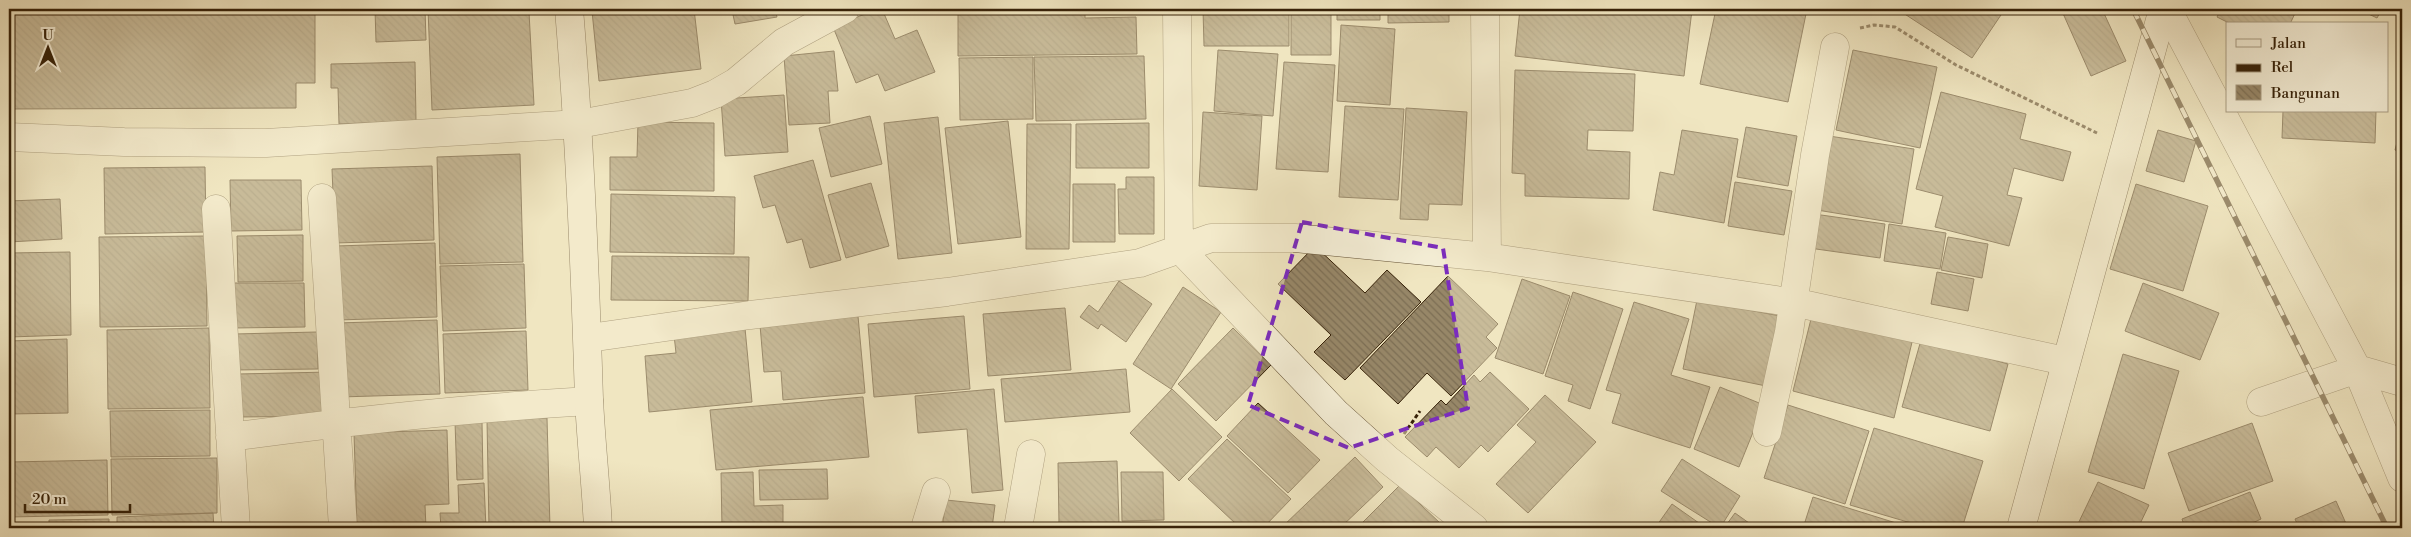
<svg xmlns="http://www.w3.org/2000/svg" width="2411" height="537" font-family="'Libre Bodoni',serif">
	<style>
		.building { fill: url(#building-back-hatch); stroke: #362108 }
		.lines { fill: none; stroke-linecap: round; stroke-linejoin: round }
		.street-casing { stroke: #645236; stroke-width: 29 }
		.secondary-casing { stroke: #362108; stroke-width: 29 }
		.path { stroke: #362108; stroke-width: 3; stroke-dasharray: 4 2.5; stroke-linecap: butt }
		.street { stroke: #f5efd7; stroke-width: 28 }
		.secondary { stroke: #f5efd7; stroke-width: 28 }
		.rail-casing { stroke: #362108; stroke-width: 5.5 }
		.rail { stroke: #f5efd7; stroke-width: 4; stroke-dasharray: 11; stroke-linecap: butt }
		.marked { fill: none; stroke: #7b2cbf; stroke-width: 4; stroke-dasharray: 10 6; stroke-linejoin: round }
	</style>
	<defs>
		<pattern id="building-back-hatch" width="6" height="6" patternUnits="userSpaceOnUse" patternTransform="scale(1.25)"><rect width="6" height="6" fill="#978768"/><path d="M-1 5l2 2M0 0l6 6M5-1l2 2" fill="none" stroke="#7c6e54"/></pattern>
	</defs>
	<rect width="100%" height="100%" fill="#f0e6c1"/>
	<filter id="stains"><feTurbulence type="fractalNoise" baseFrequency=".004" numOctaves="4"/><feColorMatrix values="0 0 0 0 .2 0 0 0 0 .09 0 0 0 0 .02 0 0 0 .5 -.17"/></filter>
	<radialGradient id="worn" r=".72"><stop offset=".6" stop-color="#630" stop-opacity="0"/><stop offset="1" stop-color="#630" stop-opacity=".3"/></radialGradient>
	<!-- building -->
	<path class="building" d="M9,9H315V83H296V108L9,109Z
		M375,9H425L426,40L376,42Z
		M428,9H504V13L529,12L534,105L432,110Z
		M611,9H694L701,69L599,81L592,11Z
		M726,9H775L777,17L735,24L732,10L727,11Z
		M877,9H882L895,39L917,30L935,72L885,91L878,74L856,83L833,27Z
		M958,9H1085V18L1136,17L1137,54L958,56Z
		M1203,9H1289V46H1204Z
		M1291,9H1331V55H1291Z
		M1337,9H1380V20H1337Z
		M1388,9H1449V22L1388,23Z
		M1520,9L1692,10L1684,76L1515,56Z
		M1716,9H1807L1788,102L1700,84Z
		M1897,9H2005L1972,58Z
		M2061,9H2102L2126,61L2091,76Z
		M2221,9H2297L2290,24H2231L2217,17Z
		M2358,9H2382L2377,18Z
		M1341,25L1395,29L1390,105L1337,101Z
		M1218,50L1278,54L1273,116L1214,111Z
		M1853,50L1937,67L1920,148L1836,130Z
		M834,51L838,91H828L830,123L789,125L784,56Z
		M1144,56L1146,119L1036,121L1034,57Z
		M1033,57V119L960,120L959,58Z
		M415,62L416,121L339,124L338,88H331V64Z
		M1284,62L1335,65L1328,172L1276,169Z
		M1515,70L1635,74L1633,131L1588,130L1587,150L1630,152L1629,199L1525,196V174L1512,173Z
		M1941,92L2026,114L2020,139L2071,152L2063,181L2014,168L2007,195L2022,198L2009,246L1935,227L1943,196L1916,189Z
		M784,95L788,152L725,156L721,99Z
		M1345,106L1404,109L1398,200L1339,197Z
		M1406,108L1467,112L1462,205L1429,204L1428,220L1400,219Z
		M2283,111H2376L2375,143L2282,138Z
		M1203,112L1262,116L1257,190L1199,186Z
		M870,116L882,164L831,177L819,128Z
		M938,117L952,253L898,259L884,123Z
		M1008,121L1021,237L958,244L945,128Z
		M638,122L714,123V191L610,190V157H637Z
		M2402,122V152L2395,150Z
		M1149,123V168H1076V124Z
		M1027,124H1071L1069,249H1026Z
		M1746,127L1797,136L1788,186L1737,177Z
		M1682,130L1738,139L1724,223L1653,210L1660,172L1674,175Z
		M2158,130L2196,141L2184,182L2146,171Z
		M1829,136L1914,149L1902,224L1817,210Z
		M520,154L523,262L440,264L437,157Z
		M813,160L841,260L810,268L802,239L787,243L775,205L763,208L754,176Z
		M432,166L434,240L335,243L332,169Z
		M205,167L206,232L105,234L104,168Z
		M1126,177H1154V234H1119L1118,189H1126Z
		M230,180H301L302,230L231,231Z
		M1735,182L1792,191L1784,235L1728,226Z
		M871,183L889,246L846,258L828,195Z
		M1073,184H1115V242H1073Z
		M2136,184L2208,206L2183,291L2110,269Z
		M611,194L735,197L734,254L610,252Z
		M60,199L62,239L9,242V201Z
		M1814,214L1885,224L1880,258L1809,248Z
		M1889,224L1946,233L1940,269L1884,261Z
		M303,235V281L238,282L237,236Z
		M206,236L207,326L100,327L99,237Z
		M1948,237L1988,244L1982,278L1941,270Z
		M435,243L437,317L337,320L335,246Z
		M1315,246L1365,293L1387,270L1421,302L1345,380L1314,352L1331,335L1278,284Z
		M70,252L71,335L9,337V253Z
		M612,256L749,257L748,301L611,300Z
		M524,264L526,328L443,331L440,266Z
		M1937,272L1974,279L1968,311L1931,304Z
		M1448,276L1498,324L1486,337L1497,348L1451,396L1427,373L1398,404L1360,368Z
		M1522,279L1570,296L1543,374L1495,358Z
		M1119,281L1152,304L1126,342L1101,324L1098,329L1080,317L1089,305L1098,312Z
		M234,283H304L305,327L234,328Z
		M2143,283L2219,313L2200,360L2125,331Z
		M1183,287L1221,312L1171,389L1133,364Z
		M1573,292L1623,309L1590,409L1568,401L1573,385L1545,376Z
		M1697,300L1785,317L1771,387L1683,369Z
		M1634,302L1689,319L1671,375L1710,387L1690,448L1612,423L1621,394L1606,390Z
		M1065,308L1071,370L988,376L983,314Z
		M1812,315L1913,338L1894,418L1793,391Z
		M858,316L865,393L783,400L781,371L764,372L760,325Z
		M964,316L970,389L874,397L868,324Z
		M437,320L440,394L340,397L337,323Z
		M209,328L210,408L108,409L107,330Z
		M745,328L752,402L649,412L645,356L676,353L674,335Z
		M1233,328L1271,365L1216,421L1178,384Z
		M526,331L528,390L445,393L443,334Z
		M317,332L318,369L234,370V334Z
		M67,339L68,413L9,414V341Z
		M1921,340L2008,364L1990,431L1902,407Z
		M2123,354L2179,371L2144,489L2088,472Z
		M1126,369L1130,412L1005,422L1001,379Z
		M330,372L331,416L239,417L238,374Z
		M1490,372L1529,409L1488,452L1481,445L1459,468L1436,447L1427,457L1405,437L1441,400L1446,405L1474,375L1480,382Z
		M1720,387L1764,405L1739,467L1694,449Z
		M994,389L1003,490L972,493L967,429L918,433L915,396Z
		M1172,389L1222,437L1179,481L1130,433Z
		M1545,395L1596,442L1528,513L1496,484L1536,442L1517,425Z
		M863,397L869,457L716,470L710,410Z
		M1258,403L1320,460L1288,493L1227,436Z
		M1788,405L1869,431L1845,504L1764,478Z
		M210,410V456L111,457L110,411Z
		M547,418L550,528H489L487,420Z
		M455,422H482L483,479L457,480Z
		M2252,423L2273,481L2189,511L2168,453Z
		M1874,428L1983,461L1962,528H1928L1850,505Z
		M447,430L449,504L425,505L426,528H357L354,433Z
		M1227,439L1291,499L1263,528H1233L1236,524L1188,479Z
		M1355,457L1383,487L1340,528H1281Z
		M217,458V513L112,515L111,459Z
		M1682,459L1740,496L1720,528L1661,491Z
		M107,460L108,515L9,517V462Z
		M1117,461L1119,523L1059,524L1058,463Z
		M827,469L828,499L760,500L759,470Z
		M753,472L754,506L783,505V528H722L721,473Z
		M1121,472H1163L1164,520L1122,521Z
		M2098,482L2149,505L2138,528H2076Z
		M484,483L486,528H441L440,513H459L458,485Z
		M1400,485L1441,524L1437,528H1357Z
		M2250,492L2261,519L2242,528H2185L2182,519Z
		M1813,497L1912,528H1803Z
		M946,500L995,505L992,528H942Z
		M2336,501L2348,528H2299L2295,519Z
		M1672,504L1706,528H1655Z
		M213,513L214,528H117V517Z
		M1735,513L1756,528H1724Z
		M109,519V528H49V520Z"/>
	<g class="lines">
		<!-- street casing -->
		<g class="street-casing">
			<path id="street" d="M1177,9L1179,248L1336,413L1387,459L1474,528
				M1485,9L1487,257
				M2167,9L2357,369L2402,382
				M9,137L124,142L266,143L579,124L692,103L715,94L736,82L784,42L845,9
				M322,198L343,528
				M216,209L236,528
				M589,338L750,315L947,292L1140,263L1211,238H1295L1487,257L1802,304L2065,361
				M2261,402L2357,369L2402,478
				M1767,432L1789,332L1815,155L1835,47
				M230,437C350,421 469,408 589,401
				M925,528L936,492
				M1018,528L1031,454"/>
		</g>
		<!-- secondary casing -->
		<g class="secondary-casing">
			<path id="secondary" d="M569,9C580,139 585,269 589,399C591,442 596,485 598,528
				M2021,528L2163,9"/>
		</g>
		<!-- path -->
		<path class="path" d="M1860,28L1874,25L1895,27L1956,65L2097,133
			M1404,434L1420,411"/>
		<!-- street -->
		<use href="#street" class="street"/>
		<!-- secondary -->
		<use href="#secondary" class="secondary"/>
		<!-- rail casing -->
		<g class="rail-casing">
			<path id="rail" d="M2133,9L2387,528"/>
		</g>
		<!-- rail -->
		<use href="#rail" class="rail"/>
	</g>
	<!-- marked area -->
	<path d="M0 0H2411V537H0ZM1302,222L1443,248L1468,408L1349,448L1248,405Z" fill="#f0e6c1" fill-opacity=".55" fill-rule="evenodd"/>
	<path class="marked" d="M1302,222L1443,248L1468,408L1349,448L1248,405Z"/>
	<!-- margin -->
	<rect width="2411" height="537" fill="none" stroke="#f0e6c1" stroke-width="30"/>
	<rect x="10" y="10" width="2391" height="517" fill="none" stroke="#362108" stroke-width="2.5"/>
	<rect x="15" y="15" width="2381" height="507" fill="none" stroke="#362108"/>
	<!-- legend -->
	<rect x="2226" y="22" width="162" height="90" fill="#f5efd7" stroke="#a99d84"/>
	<rect x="2236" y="39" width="25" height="8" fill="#f5efd7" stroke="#a99d84"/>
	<text x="2271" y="48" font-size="15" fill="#362108">Jalan</text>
	<rect x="2236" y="64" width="25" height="8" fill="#362108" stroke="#a99d84"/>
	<text x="2271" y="72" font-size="15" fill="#362108">Rel</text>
	<rect x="2236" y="85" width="25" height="15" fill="url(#building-back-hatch)" stroke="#a99d84"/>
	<text x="2271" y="98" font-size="15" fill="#362108">Bangunan</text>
	<!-- north arrow -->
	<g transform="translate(48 48)" stroke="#f5efd7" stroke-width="4" paint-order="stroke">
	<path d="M0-4L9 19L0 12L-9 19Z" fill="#362108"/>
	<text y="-8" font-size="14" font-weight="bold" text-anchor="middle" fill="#362108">U</text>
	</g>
	<!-- scale -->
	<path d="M25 504v8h105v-8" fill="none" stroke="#362108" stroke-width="2.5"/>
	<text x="32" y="504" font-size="15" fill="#362108" stroke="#f5efd7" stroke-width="4" paint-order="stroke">20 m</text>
	<rect width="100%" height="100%" filter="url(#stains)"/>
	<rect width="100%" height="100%" fill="url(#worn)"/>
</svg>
